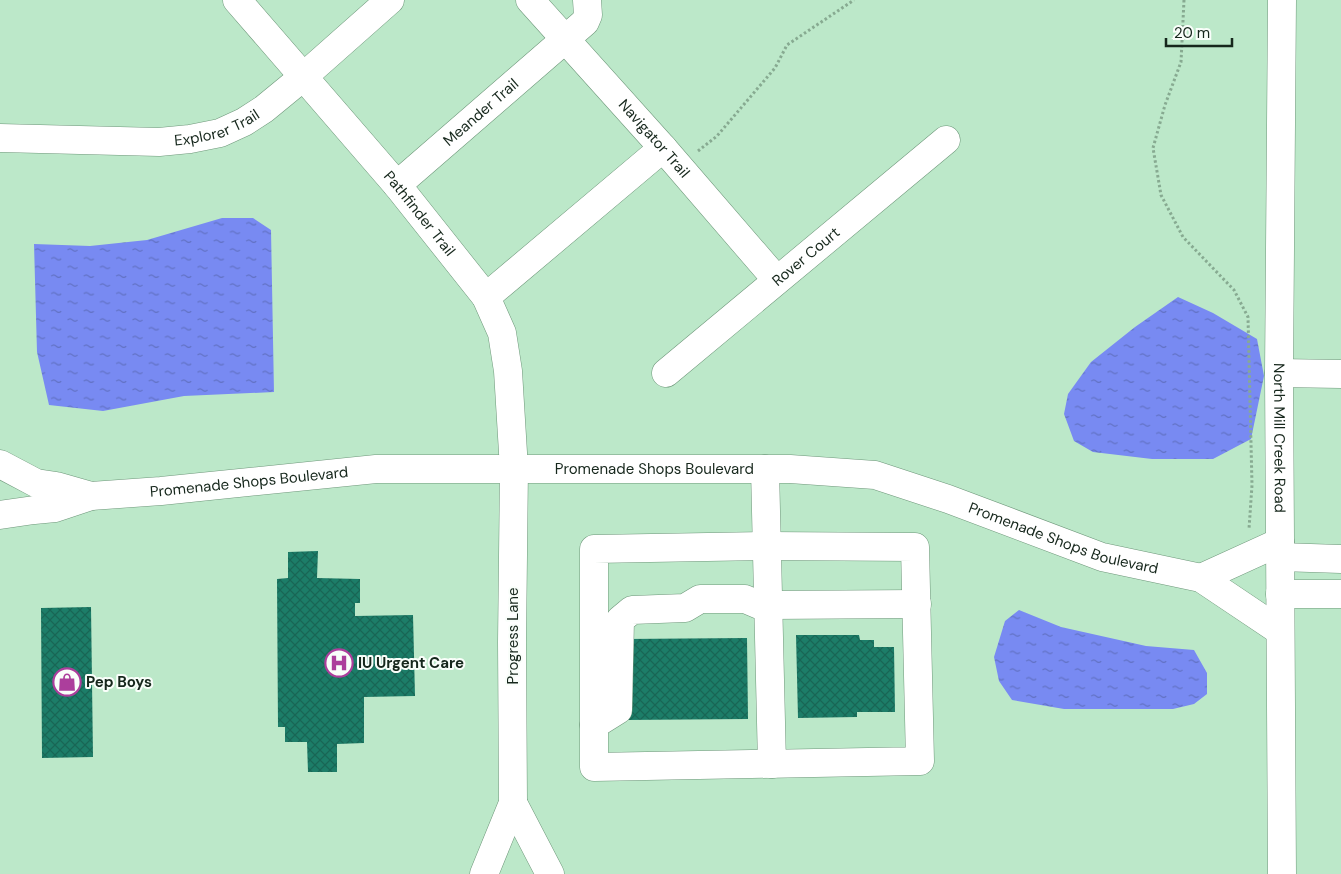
<svg xmlns="http://www.w3.org/2000/svg" width="1341" height="874" font-family="'DM Sans',sans-serif">
	<style>
		.water { fill: url(#water-ripples) }
		.building { fill: url(#building-cross-hatch) }
		.lines { fill: none; stroke-linecap: round; stroke-linejoin: round }
		.minor-casing { stroke: #6e977a; stroke-width: 29 }
		.path { stroke: #87aa91; stroke-width: 3; stroke-dasharray: 2.5 2.5; stroke-linecap: butt }
		.minor { stroke: #fff; stroke-width: 28 }
		.labels { text-anchor: middle; dominant-baseline: central; stroke-width: 4; stroke-linejoin: round; paint-order: stroke }
		.street-label { font-size: 15px; fill: #16271c; stroke: #f9fefa }
		.poi-label { font-size: 15px; font-weight: bold; fill: #16271c; stroke: #f9fefa; text-anchor: start }
	</style>
	<defs>
		<pattern id="water-ripples" width="26" height="14" patternUnits="userSpaceOnUse" patternTransform="scale(1.25)"><rect width="26" height="14" fill="#788af2"/><path d="M2 4q2-2 4 0t4 0M15 11q2-2 4 0t4 0" fill="none" stroke="#6171c3"/></pattern>
		<pattern id="building-cross-hatch" width="8" height="8" patternUnits="userSpaceOnUse" patternTransform="scale(1.25)"><rect width="8" height="8" fill="#1c7d68"/><path d="M0 0l8 8M0 8l8-8" fill="none" stroke="#186655"/></pattern>
	</defs>
	<rect width="100%" height="100%" fill="#bce8c9"/>
	<!-- water -->
	<path class="water" d="M222,218H253L271,230L274,392L184,396L103,411L49,405L37,352L34,244L90,246L147,240Z
		M1178,297L1213,313L1257,339L1264,376L1251,439L1213,459H1152L1093,452L1074,441L1064,414L1068,394L1091,362L1135,327Z
		M1019,610L1061,627L1146,646L1194,650L1207,673V694L1194,704L1173,709H1064L1012,700L999,681L994,657L1005,621Z"/>
	<!-- building -->
	<path class="building" d="M318,551L317,578L360,579V603H355V616L413,615L415,696L364,697V743L337,744V772H308L307,742H285V727H278L277,579L288,578V552Z
		M91,607L93,757L42,758L41,608Z
		M796,635H859L860,640H874V647H894L895,712H857V717L798,718Z
		M747,638L748,719L625,720V639Z"/>
	<g class="lines">
		<!-- minor casing -->
		<g class="minor-casing">
			<g id="minor">
				<path id="s1" d="M237,0L397,185L486,297L502,333L508,371L514,469L512,642L513,803L484,874"/>
				<path id="s2" d="M530,0L663,148L776,279"/>
				<path id="s3" d="M1282,0L1279,373L1282,874"/>
				<path id="s4" d="M0,138L159,142L190,139L220,133L244,122L264,109L303,77L390,0"/>
				<path id="s5" d="M397,185L585,22L588,15L587,0"/>
				<path d="M486,297L663,148"/>
				<path id="s6" d="M666,373L946,140"/>
				<path d="M1279,373L1341,374"/>
				<path d="M0,464L36,483L56,486L91,496"/>
				<path d="M765,469L772,764"/>
				<path id="s7" d="M0,515L34,510L55,508L91,496L161,491L376,469H790L875,475L948,499L1102,557L1201,578L1280,631"/>
				<path d="M767,546L915,547L920,761L594,767V549Z"/>
				<path d="M1280,557L1341,559"/>
				<path d="M1201,578L1280,542"/>
				<path d="M1280,594H1341"/>
				<path d="M594,725L618,710L620,620L632,610L685,608L700,599H745L759,605H769L917,604"/>
				<path d="M513,803L550,874"/>
			</g>
		</g>
		<!-- path -->
		<path class="path" d="M1184,0L1181,62L1165,105L1153,148L1161,195L1183,237L1234,290L1248,317L1252,485L1249,529
			M698,151L717,136L775,68L787,45L854,0"/>
		<!-- minor -->
		<use href="#minor" class="minor"/>
	</g>
	<!-- icons -->
	<defs>
		<g id="hospital-ring" transform="scale(1.4375)"><circle r="9.5" fill="#f9fefa" stroke="#ac3e9c" stroke-width="1.5"/><path d="M-5-5h3v3.5h4V-5h3V5h-3V1.5h-4V5h-3Z" fill="#ac3e9c"/></g>
		<g id="shop-ring" transform="scale(1.4375)"><circle r="9.5" fill="#f9fefa" stroke="#ac3e9c" stroke-width="1.5"/><path d="M-5-2.5h2.3a2.7 3.5 0 0 1 5.4 0H5L5.5 6h-11ZM-1.5-2.5h3a1.5 2.3 0 0 0-3 0Z" fill="#ac3e9c"/></g>
	</defs>
	<g fill-rule="evenodd">
		<use href="#hospital-ring" x="339" y="663"/>
		<use href="#shop-ring" x="67" y="682"/>
	</g>
	<g class="labels">
		<!-- street labels -->
		<g class="street-label">
			<text stroke="none"><textPath href="#s5" startOffset="111">Meander Trail</textPath></text>
			<text stroke="none"><textPath href="#s4" startOffset="219">Explorer Trail</textPath></text>
			<text stroke="none"><textPath href="#s2" startOffset="186">Navigator Trail</textPath></text>
			<text stroke="none"><textPath href="#s1" startOffset="281">Pathfinder Trail</textPath></text>
			<text stroke="none"><textPath href="#s6" startOffset="182">Rover Court</textPath></text>
			<text stroke="none"><textPath href="#s3" startOffset="438">North Mill Creek Road</textPath></text>
			<text stroke="none"><textPath href="#s7" startOffset="658">Promenade Shops Boulevard</textPath></text>
			<text stroke="none"><textPath href="#s7" startOffset="252">Promenade Shops Boulevard</textPath></text>
			<text stroke="none"><textPath href="#s7" startOffset="1078">Promenade Shops Boulevard</textPath></text>
			<text transform="translate(513 636) rotate(-90)">Progress Lane</text>
		</g>
		<!-- poi labels -->
		<g class="poi-label">
			<text x="358" y="663">IU Urgent Care</text>
			<text x="86" y="682">Pep Boys</text>
		</g>
	</g>
	<!-- scale -->
	<path d="M1166 38v8h66v-8" fill="none" stroke="#16271c" stroke-width="2.5"/>
	<text x="1174" y="38" font-size="15" fill="#16271c" stroke="#f9fefa" stroke-width="4" paint-order="stroke">20 m</text>
</svg>
